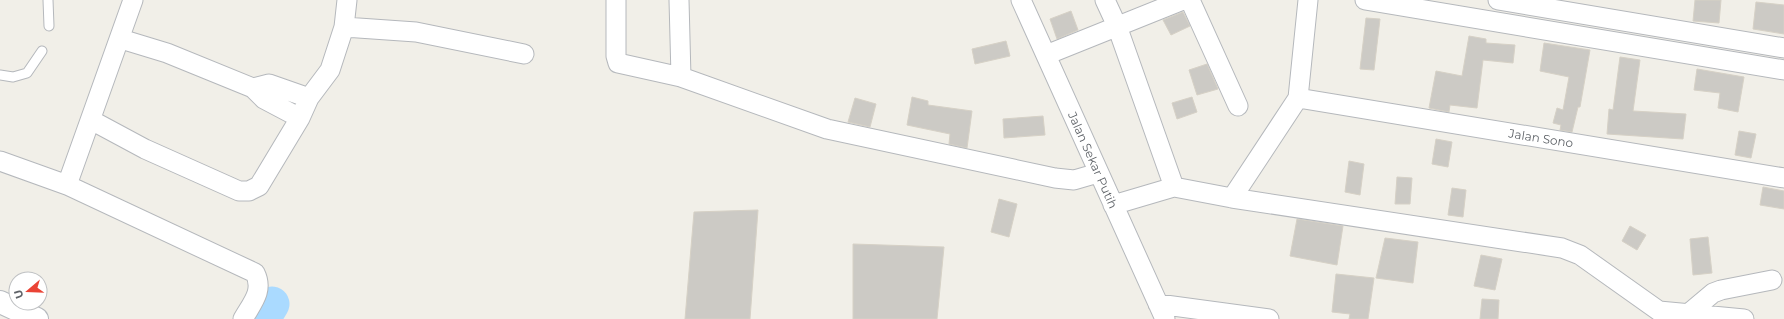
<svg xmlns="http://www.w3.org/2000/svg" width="1784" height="319" font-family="Montserrat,sans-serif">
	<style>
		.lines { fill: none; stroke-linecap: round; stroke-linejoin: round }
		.river { stroke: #aadaff; stroke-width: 35 }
		.building { fill: #cccac5; stroke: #d6d1c6 }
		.lane-casing { stroke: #b5b8bc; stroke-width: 11 }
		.street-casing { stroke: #b5b8bc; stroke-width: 21 }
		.secondary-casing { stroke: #b6babf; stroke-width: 24 }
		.lane { stroke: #fff; stroke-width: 9 }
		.street { stroke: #fff; stroke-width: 19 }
		.secondary { stroke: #fff; stroke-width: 22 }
		.labels { text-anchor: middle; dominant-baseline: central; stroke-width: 4; stroke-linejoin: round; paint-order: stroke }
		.street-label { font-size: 12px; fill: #5f6368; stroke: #fff }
	</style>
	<rect width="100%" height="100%" fill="#f1efe8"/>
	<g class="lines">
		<!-- river -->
		<path class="river" d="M263,319L272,304"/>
	</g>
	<!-- building -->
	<path class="building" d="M1695,0H1721L1719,23L1693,21Z
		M1756,2L1784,5V34L1753,29Z
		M1071,11L1078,30L1057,39L1050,19Z
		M1183,12L1190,26L1171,35L1163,20Z
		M1366,18L1380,19L1374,70L1360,69Z
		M1469,36L1486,39V43L1515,45L1513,63L1483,60L1477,108L1450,105L1449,112L1429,108L1436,71L1462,76Z
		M1006,41L1010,56L975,64L972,49Z
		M1544,43L1590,50L1580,107H1578L1572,132L1560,130L1561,125L1553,123L1557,108L1563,110L1569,77L1540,71Z
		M1620,57L1640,60L1633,111L1686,114L1683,139L1607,134L1609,109L1613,110Z
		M1207,64L1218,89L1197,95L1189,70Z
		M1697,69L1744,77L1738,112L1718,108L1720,93L1694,90Z
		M912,97L928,101V105L972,111L967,148L949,144L950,134L907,125Z
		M1192,97L1197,112L1177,119L1172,103Z
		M855,98L876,104L870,127L848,122Z
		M1043,116L1045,135L1004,138L1003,119Z
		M1739,131L1756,134L1751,158L1735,155Z
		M1436,139L1452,142L1448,167L1432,164Z
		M1349,161L1364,164L1360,195L1345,192Z
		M1397,177L1412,178L1410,204H1395Z
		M1763,187L1784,191V209L1760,205Z
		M1452,188L1466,190L1463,217L1448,215Z
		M999,199L1017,204L1009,237L991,232Z
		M758,210L750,319H685L694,212Z
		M1297,219L1343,226L1337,265L1290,256Z
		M1630,226L1646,235L1637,250L1622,241Z
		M1708,237L1712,273L1693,275L1690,239Z
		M1385,238L1418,242L1413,283L1376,278Z
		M853,244L944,247L937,319H853Z
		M1481,255L1502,259L1495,290L1474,286Z
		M1336,274L1374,278L1368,319H1349L1350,314L1332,312Z
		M1482,299L1499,300L1498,319H1480Z"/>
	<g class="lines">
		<!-- lane casing -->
		<g class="lane-casing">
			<path id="lane" d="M48,0L49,26
				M0,75L13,77L27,73L42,51"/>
		</g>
		<!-- street casing -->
		<g class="street-casing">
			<path id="street" d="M616,0V56L618,63L681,77L827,129L1055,178L1074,180L1098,173
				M679,0L681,77
				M1021,0L1165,319
				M1105,0L1117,26L1174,187
				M1190,0L1238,106
				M1365,0L1784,70
				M1498,0L1784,48
				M344,27L416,32L524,54
				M121,39L167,53L253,88L264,99L300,118
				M1046,55L1183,0
				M253,88L269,84L309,98
				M1298,98L1784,178
				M91,120L145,149L239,191H249L259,186L300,118L309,98L330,70L344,27L347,0
				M0,161L67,185L255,273C264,291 252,303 243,319
				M67,185L133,0
				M1232,198L1298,98L1308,0
				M1113,205L1174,187L1232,198L1562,248L1580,255L1659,311L1744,319
				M1158,304L1269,319
				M1688,314L1713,293L1721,290L1772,280"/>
		</g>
		<!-- secondary casing -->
		<g class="secondary-casing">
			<path id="secondary" d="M0,302L37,319"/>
		</g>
		<!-- lane -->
		<use href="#lane" class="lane"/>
		<!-- street -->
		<use href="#street" class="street"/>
		<!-- secondary -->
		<use href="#secondary" class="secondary"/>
	</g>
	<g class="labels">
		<!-- street labels -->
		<g class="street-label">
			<text transform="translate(1541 138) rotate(9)">Jalan Sono</text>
			<text transform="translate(1093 160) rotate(66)">Jalan Sekar Putih</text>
		</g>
	</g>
	<!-- north arrow -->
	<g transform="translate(28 291) rotate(251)"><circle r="19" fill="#ffffff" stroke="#bfc1c3"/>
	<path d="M0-3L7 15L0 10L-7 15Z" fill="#ea4335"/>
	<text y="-6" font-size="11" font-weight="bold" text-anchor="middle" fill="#5f6368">U</text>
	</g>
</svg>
